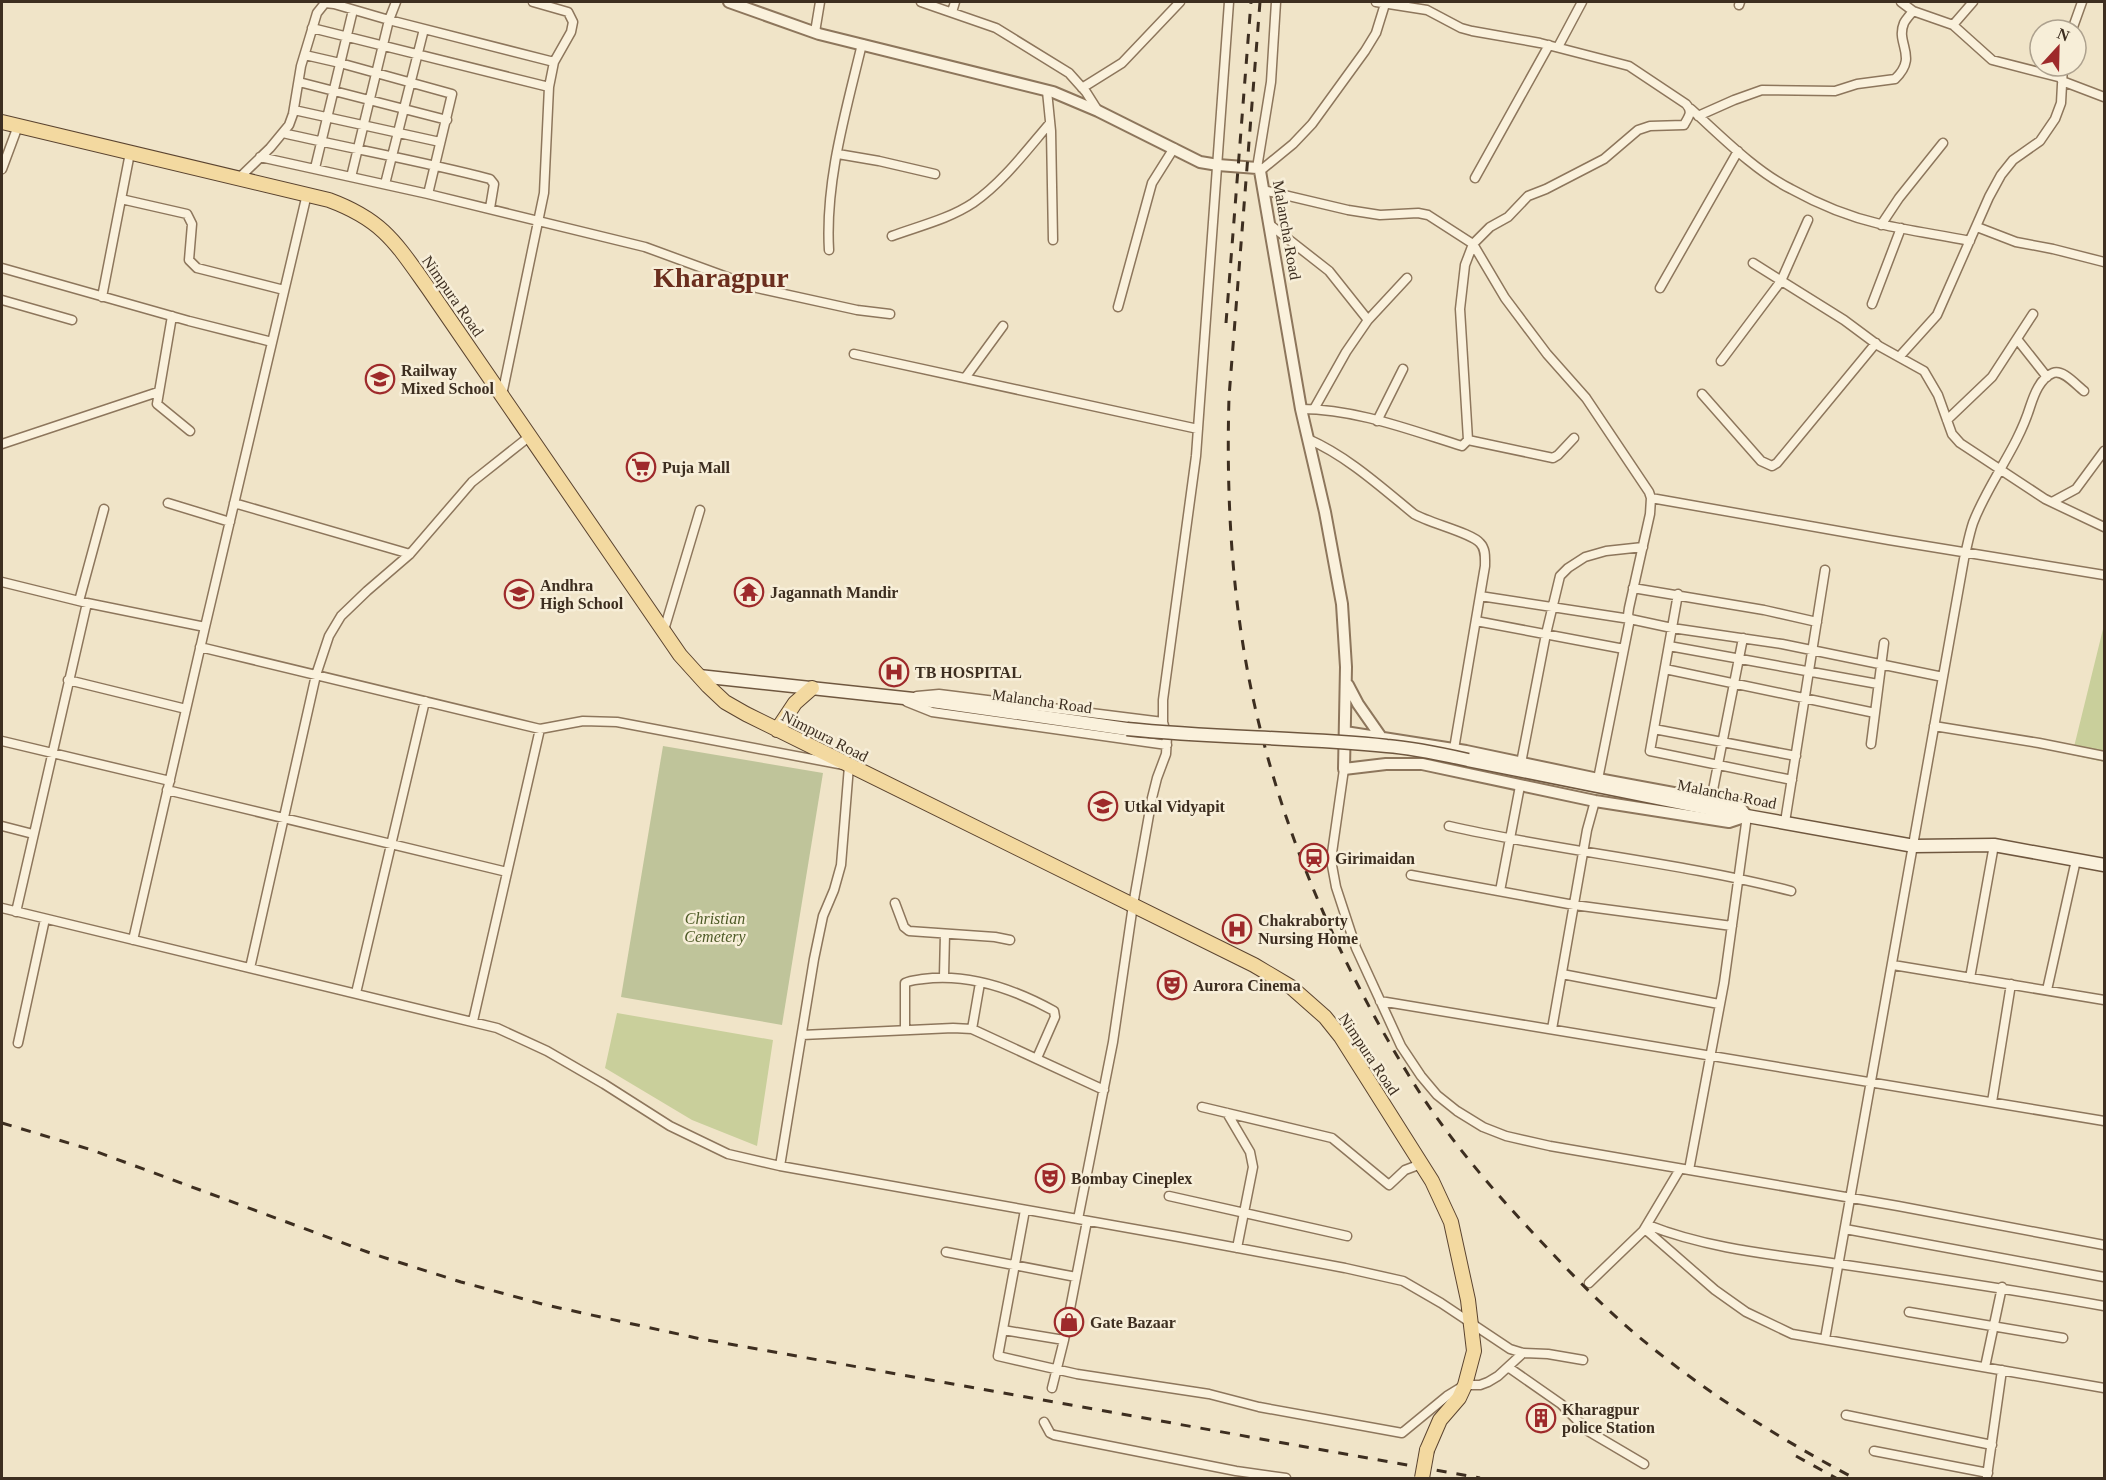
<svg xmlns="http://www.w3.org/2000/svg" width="2106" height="1480" font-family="'Times New Roman',serif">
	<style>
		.green { fill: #c9cf9b }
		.cemetery { fill: #bfc49a }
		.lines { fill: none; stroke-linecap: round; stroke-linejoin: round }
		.minor-casing { stroke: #8d765c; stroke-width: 11 }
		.tertiary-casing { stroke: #8d765c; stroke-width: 14 }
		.secondary-casing { stroke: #6f573f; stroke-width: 15 }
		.primary-casing { stroke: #5b4430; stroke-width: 16 }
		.minor { stroke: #faf1dc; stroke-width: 8 }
		.tertiary { stroke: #faf1dc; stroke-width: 10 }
		.secondary { stroke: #faf1dc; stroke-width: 12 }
		.primary { stroke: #f3d9a0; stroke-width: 14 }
		.rail { stroke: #3d2e20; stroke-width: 3; stroke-dasharray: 10 10; stroke-linecap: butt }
		.secondary-bridge-casing { stroke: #6f573f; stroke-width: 15; stroke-linecap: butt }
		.primary-bridge-casing { stroke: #5b4430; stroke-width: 16; stroke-linecap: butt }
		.secondary-bridge { stroke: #faf1dc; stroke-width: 12 }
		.primary-bridge { stroke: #f3d9a0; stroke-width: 14 }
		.labels { text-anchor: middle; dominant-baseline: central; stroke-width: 5; stroke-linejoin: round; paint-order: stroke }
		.street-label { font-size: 16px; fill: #3d2e20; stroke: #f7eed8 }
		.poi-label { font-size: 16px; font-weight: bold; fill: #3d2e20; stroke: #f7eed8; text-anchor: start }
		.park-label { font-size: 16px; font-style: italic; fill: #4d5a26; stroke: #f7eed8 }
		.town-label { font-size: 28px; font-weight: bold; fill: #6b2e1e; stroke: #f7eed8 }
	</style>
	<rect width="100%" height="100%" fill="#f0e4c8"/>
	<!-- green -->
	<path class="green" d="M2104,625V762L2072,755Z
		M617,1013L773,1040L757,1146L692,1120L605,1068Z"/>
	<!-- cemetery -->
	<path class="cemetery" d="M663,746L823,773L782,1025L621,997Z"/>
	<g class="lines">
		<!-- minor casing -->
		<g class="minor-casing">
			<path id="minor" d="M921,2L996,28L1069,73L1086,92L1098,111
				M1901,2L1913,11L1953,25L1992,60L2062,78
				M1739,5L1740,2
				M952,12L955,2
				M1953,25L1973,2
				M312,28L549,87
				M2072,30L2082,2
				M815,32L820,2
				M1558,47L1582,2
				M305,55L340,63L452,94L428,194
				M2062,81L2104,97
				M299,82L447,120
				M1082,88L1122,63L1180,2
				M1047,91L1051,131L1053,240
				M1691,109C1721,136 1755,171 1791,189C1818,204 1850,217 1880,224C1910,231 1941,235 1970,241
				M294,110L440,142
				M1698,116L1734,100L1762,90L1835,91L1857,84L1895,79C1919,56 1895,44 1904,23C1906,19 1910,15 1913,11
				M283,133C352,149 421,161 490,179L494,184L490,208
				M838,154L879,161L935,174
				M260,157L428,194L645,247L757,288L857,310L890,314
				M315,168L353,10
				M1257,168L1271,82L1276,2
				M2,169L18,126
				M1260,171L1293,144L1312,124L1365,51L1376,33L1385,4
				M351,177L389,20L396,2
				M239,178L270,148L289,125L293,114L301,66L317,13L325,3L334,4L389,20L554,62
				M1475,178L1549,45
				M385,184L424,29
				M1263,190L1348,210L1380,215L1418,213L1428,215L1473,244L1505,298L1547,354L1586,398L1649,492L1651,498L1650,514L1629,608L1628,615L1630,619L1672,628L1782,644L1943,677
				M121,199L187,214L192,224L189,260L197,268L284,290
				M1269,224L1329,271L1368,320
				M1881,225L1899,198L1943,143
				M1977,227L2016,242L2053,249L2104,262
				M892,236C919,226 949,219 973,203C1003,182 1026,151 1050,123
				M829,250C825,181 846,111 862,44
				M1753,263L1844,320L1879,346L1924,371L1938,395L1952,434L1960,443L2045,499L2104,527
				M2,268L189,321L272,342
				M1660,288L1738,151
				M102,297L130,153
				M2,300L72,320
				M1872,304L1901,228
				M1118,307L1152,183L1174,148
				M172,316L157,404L190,431
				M2017,339L2047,377
				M854,354L1198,429
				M1900,356L1937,315L1989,197L2001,175L2013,160L2040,141L2055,119L2061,103L2063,66
				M1721,361L1781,281L1808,220
				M965,378L1003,326
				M1702,394L1761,461L1772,466L1777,463L1876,343
				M502,395L544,193L549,87L554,62L571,32L573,22L568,12L533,2
				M1301,409C1356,409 1410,430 1462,446L1468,440L1460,309L1465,265L1473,244L1490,227L1508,217L1528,196L1546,189L1604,159L1638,130L1650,126L1684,125C1689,116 1693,112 1686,104L1629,66L1540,43L1472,31L1461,28L1427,10L1376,2
				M1314,409L1346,352L1368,320L1407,278
				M1947,420L1992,377L2033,314
				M1377,421L1403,369
				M1308,439C1347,456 1381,487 1414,514C1429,523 1472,533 1480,543C1486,549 1485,558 1485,566L1454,749
				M1468,440L1553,458L1558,455L1574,438
				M2,444L158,392
				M1651,498L1889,540L2104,575
				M2052,502L2076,489L2104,451
				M168,503L230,522
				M234,503L410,554
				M2,582L87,603L205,627L133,940
				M1633,588L1764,610L1817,622
				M1678,594L1650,751L1792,780
				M1480,596L1630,619L1598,779
				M79,601L104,509
				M1476,621L1624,649
				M205,627L307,194
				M664,630L700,510
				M1669,646L1878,684
				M200,647L540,729L583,721L617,722L849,766L841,865L834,890L823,916L814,959L780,1166
				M1665,669L1875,713
				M68,680L186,709
				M917,696L939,694L1163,722
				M907,702L932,712L1167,745
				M1934,726L2039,743L2104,756
				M1654,729L1796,756
				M2,741L170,781
				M1871,744L1884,643
				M1521,763L1546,634L1560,576L1568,568L1585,557L1606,551L1643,547
				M1344,769L1331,860L1336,887L1356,948L1401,1046L1421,1076L1437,1095L1457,1111L1483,1127L1506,1136L1550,1146L1898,1206L2104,1245
				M167,790L507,872
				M1711,800L1743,638
				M1785,822L1825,570
				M2,826L33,834
				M1449,826C1562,852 1679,862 1791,891
				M1411,875L1574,905L1732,926
				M1500,891L1520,786
				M895,903L904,927L909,931L995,937L1010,940
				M2,908L497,1028L547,1051L604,1084L670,1126L728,1154L780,1166L1179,1237L1345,1268L1403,1281L1441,1303L1510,1349L1523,1353L1548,1354L1583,1360
				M16,912L87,603
				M1893,965L2104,1000
				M250,968L316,675L329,636L341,616L367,591L410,554L472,482L530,436
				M1562,974L1719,1004
				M944,976L945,934
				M1970,978L1994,845
				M2047,990L2076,860
				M356,993L425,701
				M1380,1001L2104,1121
				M473,1021L540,729
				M972,1029L980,983
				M1552,1029L1587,830L1595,801
				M905,1030V983C911,980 917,980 923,979C968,973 1014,989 1054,1011L1055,1017L1037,1058
				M802,1035L953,1028L972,1029L1104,1090
				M18,1043L45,919
				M1992,1102L2011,984
				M1202,1107L1332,1138L1389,1185L1405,1170L1421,1164
				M1227,1113L1250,1152L1253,1167L1237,1248
				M1689,1170L1724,983L1747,816
				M1169,1196L1347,1236
				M1025,1210L998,1356L1077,1374L1209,1394L1259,1407L1402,1433L1447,1396L1465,1385H1480L1488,1382L1498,1376L1523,1353
				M1078,1219L1113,1042L1133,905L1152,798L1157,778L1166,754L1167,737L1163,722V700L1196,456L1229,2
				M1648,1225C1708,1249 1776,1255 1839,1264C1928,1277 2016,1290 2104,1306
				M1645,1229L1715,1290L1746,1312L1792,1334L2104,1388
				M1845,1229L2104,1277
				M946,1252L1076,1277
				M1589,1283L1643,1231L1680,1169
				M1909,1312L2063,1338
				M1003,1330L1064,1340
				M1825,1339L1964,559C1967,547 1969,535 1973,523C1988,483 2017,449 2030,407C2034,395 2040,378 2053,373C2063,369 2076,385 2084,391
				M1508,1367L1561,1404L1588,1431L1644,1464
				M1985,1367L2002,1287
				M1052,1388L1064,1340L1087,1221
				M1846,1415L1992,1445
				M1044,1422L1050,1433L1054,1435L1236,1471L1286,1478
				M1874,1451L1988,1473
				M1987,1476L2002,1370"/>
		</g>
		<!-- tertiary casing -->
		<g class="tertiary-casing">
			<path id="tertiary" d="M729,2L819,34L1053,92L1098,111L1200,162L1218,165L1257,168L1260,171L1301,409L1325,512L1342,604L1346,667L1344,769L1386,764H1422L1595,801L1729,822L1747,816L1738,805L1598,779L1466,751L1345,732
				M1348,685L1358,704L1381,737"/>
		</g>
		<!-- secondary casing -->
		<g class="secondary-casing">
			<path id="secondary" d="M699,676L932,701L1127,729
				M1468,760L1747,816L1914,846L1994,845L2104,865"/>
		</g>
		<!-- primary casing -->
		<g class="primary-casing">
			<path id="primary" d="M2,122L329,200C383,220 396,243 428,288L680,655L708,686L725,702L746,714L1254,965L1291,987L1325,1017L1341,1037L1432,1181L1451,1222L1468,1300L1474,1351L1465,1385L1459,1398L1440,1420L1427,1450
				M777,730L795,703L812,688"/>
		</g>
		<!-- minor -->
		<use href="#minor" class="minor"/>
		<!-- tertiary -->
		<use href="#tertiary" class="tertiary"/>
		<!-- secondary -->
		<use href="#secondary" class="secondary"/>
		<!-- primary -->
		<use href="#primary" class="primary"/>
		<!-- rail -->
		<path class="rail" d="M1260,2L1229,397C1226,501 1232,606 1255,707C1285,839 1340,964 1411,1079C1450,1142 1501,1200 1553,1254C1580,1283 1608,1311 1639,1337C1705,1392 1778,1438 1854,1478
			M1226,323L1251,2
			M2,1123L92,1150L373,1254L461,1282L546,1305L701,1339L1480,1478
			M1796,1456L1836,1478"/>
		<!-- secondary-bridge casing -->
		<g class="secondary-bridge-casing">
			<path id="secondary-bridge" d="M1127,729C1213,738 1300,737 1387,746C1414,748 1441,754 1468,760"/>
		</g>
		<!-- primary-bridge casing -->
		<g class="primary-bridge-casing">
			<path id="primary-bridge" d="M1422,1478L1427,1450"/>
		</g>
		<!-- secondary-bridge -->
		<use href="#secondary-bridge" class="secondary-bridge"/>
		<!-- primary-bridge -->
		<use href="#primary-bridge" class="primary-bridge"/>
	</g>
	<!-- icons -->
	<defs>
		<g id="school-ring" transform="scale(1.5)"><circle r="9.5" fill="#f7eed8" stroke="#9e2a2b" stroke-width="1.5"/><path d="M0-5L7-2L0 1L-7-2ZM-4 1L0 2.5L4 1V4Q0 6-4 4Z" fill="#9e2a2b"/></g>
		<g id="supermarket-ring" transform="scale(1.5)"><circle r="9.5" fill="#f7eed8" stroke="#9e2a2b" stroke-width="1.5"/><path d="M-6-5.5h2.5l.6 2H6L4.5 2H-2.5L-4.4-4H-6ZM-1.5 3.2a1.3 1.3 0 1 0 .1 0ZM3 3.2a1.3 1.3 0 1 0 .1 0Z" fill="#9e2a2b"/></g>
		<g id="temple-ring" transform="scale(1.5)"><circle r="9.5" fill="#f7eed8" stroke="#9e2a2b" stroke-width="1.5"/><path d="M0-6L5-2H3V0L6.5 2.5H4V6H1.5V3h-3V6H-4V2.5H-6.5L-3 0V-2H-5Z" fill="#9e2a2b"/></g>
		<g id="hospital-ring" transform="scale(1.5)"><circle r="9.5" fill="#f7eed8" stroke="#9e2a2b" stroke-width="1.5"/><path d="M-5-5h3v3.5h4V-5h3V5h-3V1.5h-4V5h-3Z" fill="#9e2a2b"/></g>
		<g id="station-ring" transform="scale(1.5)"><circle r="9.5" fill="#f7eed8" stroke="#9e2a2b" stroke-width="1.5"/><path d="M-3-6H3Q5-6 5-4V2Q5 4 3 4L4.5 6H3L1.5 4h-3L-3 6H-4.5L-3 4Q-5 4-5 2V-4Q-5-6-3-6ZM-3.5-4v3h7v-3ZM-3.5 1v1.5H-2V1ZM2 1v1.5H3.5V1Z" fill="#9e2a2b"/></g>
		<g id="theatre-ring" transform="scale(1.5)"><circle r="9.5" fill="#f7eed8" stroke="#9e2a2b" stroke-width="1.5"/><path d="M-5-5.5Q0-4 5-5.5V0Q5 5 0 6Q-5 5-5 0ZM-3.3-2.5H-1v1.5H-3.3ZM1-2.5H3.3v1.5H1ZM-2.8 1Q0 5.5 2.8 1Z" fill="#9e2a2b"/></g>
		<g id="shop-ring" transform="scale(1.5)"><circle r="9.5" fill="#f7eed8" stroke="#9e2a2b" stroke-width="1.5"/><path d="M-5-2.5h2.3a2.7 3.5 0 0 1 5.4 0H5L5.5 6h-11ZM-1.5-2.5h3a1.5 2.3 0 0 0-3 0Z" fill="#9e2a2b"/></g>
		<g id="building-ring" transform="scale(1.5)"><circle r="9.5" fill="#f7eed8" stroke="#9e2a2b" stroke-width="1.5"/><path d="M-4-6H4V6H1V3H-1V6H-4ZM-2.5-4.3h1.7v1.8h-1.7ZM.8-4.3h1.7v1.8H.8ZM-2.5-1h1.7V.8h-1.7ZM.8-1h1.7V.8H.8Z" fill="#9e2a2b"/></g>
	</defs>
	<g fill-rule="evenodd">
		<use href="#school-ring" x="380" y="379"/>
		<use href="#supermarket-ring" x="641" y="467"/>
		<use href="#temple-ring" x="749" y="592"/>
		<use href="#school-ring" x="519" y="594"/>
		<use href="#hospital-ring" x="894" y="672"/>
		<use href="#school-ring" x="1103" y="806"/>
		<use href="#station-ring" x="1314" y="858"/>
		<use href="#hospital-ring" x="1237" y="929"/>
		<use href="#theatre-ring" x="1172" y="985"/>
		<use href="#theatre-ring" x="1050" y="1178"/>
		<use href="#shop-ring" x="1069" y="1322"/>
		<use href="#building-ring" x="1541" y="1418"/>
	</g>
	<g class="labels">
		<!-- street labels -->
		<g class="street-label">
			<text transform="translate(1287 230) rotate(80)">Malancha Road</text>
			<text transform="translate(453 296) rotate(55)">Nimpura Road</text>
			<text transform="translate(1042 701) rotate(8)">Malancha Road</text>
			<text transform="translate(825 736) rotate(27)">Nimpura Road</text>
			<text transform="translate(1727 794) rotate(11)">Malancha Road</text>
			<text transform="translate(1369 1054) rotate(56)">Nimpura Road</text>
		</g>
		<!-- poi labels -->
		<g class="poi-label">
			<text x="401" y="370">Railway<tspan x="401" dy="18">Mixed School</tspan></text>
			<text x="662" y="467">Puja Mall</text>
			<text x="540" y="585">Andhra<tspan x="540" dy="18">High School</tspan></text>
			<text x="770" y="592">Jagannath Mandir</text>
			<text x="915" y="672">TB HOSPITAL</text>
			<text x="1124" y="806">Utkal Vidyapit</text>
			<text x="1335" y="858">Girimaidan</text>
			<text x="1258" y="920">Chakraborty<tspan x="1258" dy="18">Nursing Home</tspan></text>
			<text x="1193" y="985">Aurora Cinema</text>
			<text x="1071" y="1178">Bombay Cineplex</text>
			<text x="1090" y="1322">Gate Bazaar</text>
			<text x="1562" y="1409">Kharagpur<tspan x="1562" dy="18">police Station</tspan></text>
		</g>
		<!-- park labels -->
		<g class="park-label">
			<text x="715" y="918">Christian<tspan x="715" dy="18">Cemetery</tspan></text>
		</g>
		<!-- town labels -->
		<g class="town-label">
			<text x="721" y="277">Kharagpur</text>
		</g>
	</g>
	<!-- border -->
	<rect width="2106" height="1480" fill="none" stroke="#3d2e20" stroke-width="6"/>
	<!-- north arrow -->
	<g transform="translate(2058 48) rotate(22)"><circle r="28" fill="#f7eed8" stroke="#ada18e" stroke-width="1.5"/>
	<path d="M0-4.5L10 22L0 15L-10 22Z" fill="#9e2a2b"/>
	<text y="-9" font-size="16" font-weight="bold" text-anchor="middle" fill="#3d2e20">N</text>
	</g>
</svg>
